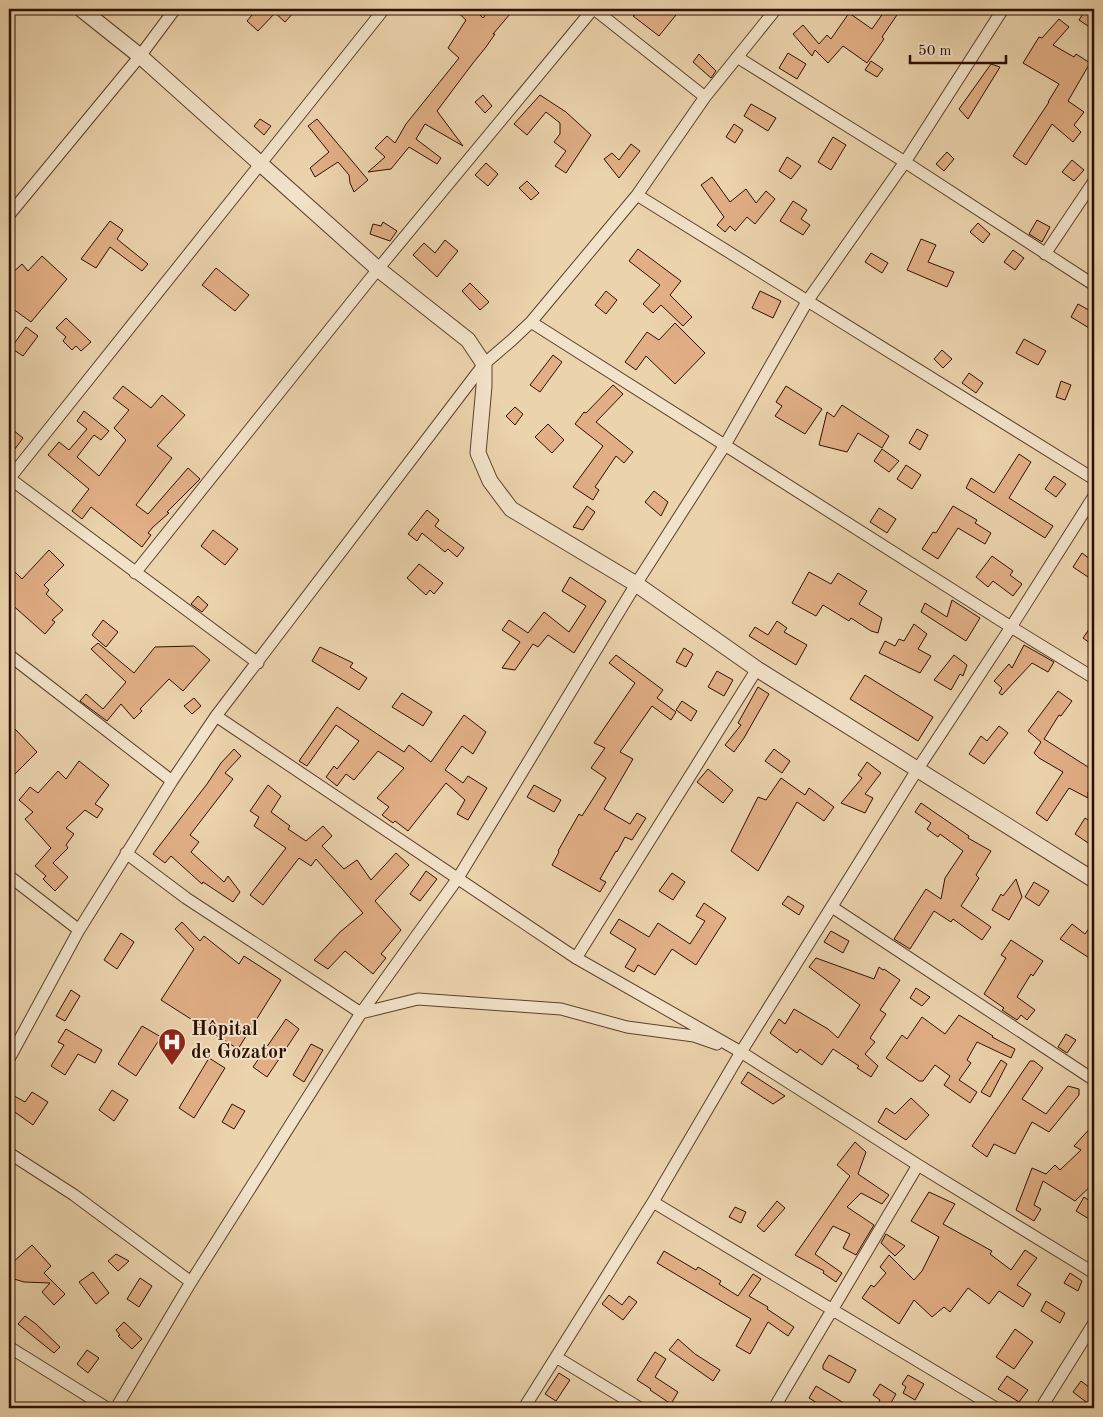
<svg xmlns="http://www.w3.org/2000/svg" width="1103" height="1417" font-family="'Old Standard TT',serif">
	<style>
		.building { fill: #e1ae85; stroke: #2d0f00 }
		.lines { fill: none; stroke-linecap: round; stroke-linejoin: round }
		.minor-casing { stroke: #5c402b; stroke-width: 13 }
		.tertiary-casing { stroke: #5c402b; stroke-width: 17 }
		.minor { stroke: #f2e2c9; stroke-width: 11 }
		.tertiary { stroke: #f2e2c9; stroke-width: 15 }
		.labels { text-anchor: middle; dominant-baseline: central; stroke-width: 4; stroke-linejoin: round; paint-order: stroke }
		.poi-label { font-size: 20px; font-weight: bold; fill: #2d0f00; stroke: #f2e2c9; text-anchor: start }
	</style>
	<rect width="100%" height="100%" fill="#ebd3ac"/>
	<filter id="stains"><feTurbulence type="fractalNoise" baseFrequency=".004" numOctaves="4"/><feColorMatrix values="0 0 0 0 .2 0 0 0 0 .09 0 0 0 0 .02 0 0 0 .5 -.17"/></filter>
	<radialGradient id="worn" r=".72"><stop offset=".6" stop-color="#630" stop-opacity="0"/><stop offset="1" stop-color="#630" stop-opacity=".3"/></radialGradient>
	<!-- building -->
	<path class="building" d="M257,9H297L285,22L275,13L258,31L247,21Z
		M454,9H474L483,18L490,9H505L510,14L493,34H495L486,47L473,63L437,111L463,146L425,124L416,139L441,158L437,164L409,147L391,169L368,172L385,157L375,148L387,136L395,143L406,124L459,58L448,48L466,20Z
		M642,9H668L676,15L659,36L633,16Z
		M886,9H901L882,37L884,39L867,63L843,46L828,63L815,50L812,56L793,34L803,25L819,44L827,35L831,39L849,13L872,29Z
		M1086,9L1094,13V30L1079,20Z
		M1059,19L1069,27L1053,45L1074,57L1076,54L1090,63L1068,101L1084,112L1074,125L1081,132L1073,142L1052,124L1026,165L1013,156L1049,102H1048L1059,84L1023,63L1039,37L1042,38Z
		M788,53L806,64L797,79L779,68Z
		M699,54L716,71L711,78L693,62Z
		M871,61L883,69L877,77L865,70Z
		M991,64L1000,67L968,119L959,109Z
		M483,95L492,106L485,113L475,102Z
		M540,95L566,112L591,135L566,173L555,166L566,151L554,142L560,134V123L546,112L527,135L514,124Z
		M751,104L776,118L768,131L744,116Z
		M260,119L271,126L264,135L254,126Z
		M317,119L368,180L354,192L350,183L349,175L338,162L315,177L310,168L329,152L308,126Z
		M734,124L743,130L735,143L726,137Z
		M833,137L846,145L831,170L818,162Z
		M631,144L640,151L619,178L604,159L612,153L619,160Z
		M947,152L954,159L944,171L936,164Z
		M787,157L801,166L791,179L779,171Z
		M1072,160L1084,170L1074,181L1062,172Z
		M486,163L498,174L488,186L475,175Z
		M712,177L730,202L746,189L756,203L766,191L775,199L755,224L747,217L735,231L730,226L725,232L717,225L724,217L701,185Z
		M527,181L539,193L531,200L519,188Z
		M793,201L807,210L801,219L810,225L803,235L780,221Z
		M1037,220L1050,227L1042,242L1029,234Z
		M110,221L123,230L117,239L148,264L142,271L110,247L96,268L81,259Z
		M383,222L397,231L390,241L370,234L373,224L381,226Z
		M978,223L990,234L983,243L970,232Z
		M921,239L936,245L928,262L954,272L947,287L907,270Z
		M445,240L458,251L437,277L413,255L424,243L435,253Z
		M638,249L681,281L670,295L692,317L683,326L661,305L653,313L643,304L660,285L629,261Z
		M1013,250L1024,258L1015,270L1004,262Z
		M871,253L888,263L882,273L865,262Z
		M42,256L67,279L31,322L9,306V276L22,264L28,271Z
		M216,268L249,295L235,311L202,285Z
		M470,283L489,302L480,310L462,291Z
		M606,291L617,300L606,314L595,305Z
		M760,291L781,301L773,318L752,308Z
		M1078,304L1094,313V331L1071,317Z
		M66,318L91,342L81,351L76,346L72,350L63,341L66,337L56,328Z
		M675,323L705,353L675,384L646,356L636,370L625,362L647,332L659,340Z
		M26,327L38,336L23,356L11,348Z
		M1024,339L1046,351L1038,365L1016,353Z
		M942,350L952,359L943,368L934,359Z
		M553,355L562,362L540,392L530,385Z
		M969,373L983,383L976,393L962,383Z
		M1061,381L1071,385L1065,400L1056,397Z
		M613,385L623,394L596,422L633,452L624,463L616,456L595,487L599,490L593,500L573,487L603,446L575,424L584,412L586,413Z
		M123,386L151,408L162,395L185,415L157,446L172,458L136,505L148,514L188,468L200,479L167,512L169,513L153,527L148,533L151,535L142,547L91,507L82,519L72,511L89,489L48,455L59,442L69,450L87,429L77,421L84,411L109,431L101,440L94,435L77,457L99,476L126,440L114,428L129,410L113,398Z
		M786,386L822,409L805,434L775,416L782,406L776,402Z
		M842,405L889,436L882,448L858,433L847,452L819,445L827,412L834,417Z
		M515,407L523,414L515,425L506,416Z
		M548,424L564,440L552,453L535,437Z
		M917,429L928,435L920,450L909,443Z
		M13,430L23,438L9,457V435Z
		M882,449L899,461L889,472L874,461Z
		M1019,454L1031,462L1009,498L1053,526L1045,538L966,488L971,478L994,493Z
		M906,465L921,475L912,489L897,479Z
		M1054,476L1066,484L1056,497L1045,489Z
		M654,491L668,502L661,516L645,502Z
		M587,506L595,512L583,530L573,527Z
		M953,506L977,520L975,523L991,533L985,544L958,528L938,559L922,549L933,532L936,533Z
		M879,508L896,519L887,533L870,522Z
		M427,510L439,520L435,526L464,548L457,557L448,549L445,552L422,533L417,541L408,534Z
		M213,530L238,549L225,565L201,546Z
		M49,550L64,565L44,585L49,590L46,594L63,610L52,620L55,622L45,634L9,602V577L14,571L22,579Z
		M1082,553L1094,562V581L1073,567Z
		M992,556L1013,571L1010,575L1022,584L1013,596L993,581L988,587L976,577Z
		M419,564L443,583L434,594L430,590L426,595L407,578Z
		M809,572L831,584L838,573L867,591L859,604L882,618L878,633L871,631L851,618L849,621L823,605L816,616L792,603Z
		M570,577L606,601L574,653L548,635L538,647L533,644L515,670L502,668L520,642L502,630L509,620L528,633L544,612L569,632L586,606L562,591Z
		M198,596L208,605L202,612L191,604Z
		M952,600L980,618L966,641L921,612L925,603L947,617Z
		M103,620L118,632L106,647L92,635Z
		M777,621L787,628L784,632L807,645L796,665L749,636L755,627L768,635Z
		M1094,622V646L1083,638Z
		M914,624L927,634L918,649L931,656L920,673L879,653L885,641L895,646L899,639L904,641Z
		M98,643L134,673L155,647L194,646L210,660L183,691L169,679L140,709L142,711L134,719L121,704L107,721L80,701L86,694L103,709L126,682L91,649Z
		M1024,645L1054,662L1048,672L1032,663L1002,695L999,693L1002,688L994,681L1009,664L1012,668Z
		M320,647L353,663L350,667L367,678L359,690L312,661Z
		M684,648L693,654L686,667L676,662Z
		M616,655L663,690L657,698L676,712L671,720L652,706L620,752L633,759L604,809L630,824L637,813L646,818L632,840L625,837L617,852L616,851L600,879L606,882L600,892L552,865L559,852L558,851L579,814L582,816L606,778L591,768L605,748L594,743L635,683L609,663Z
		M954,655L967,665L963,676L960,674L951,690L934,680Z
		M717,671L733,680L724,696L708,687Z
		M865,675L933,717L918,741L850,699Z
		M758,687L769,694L744,738L734,752L725,745L741,725L738,723Z
		M1058,691L1072,701L1061,716L1059,715L1044,739L1088,767L1094,757V789L1088,792V798L1069,788L1047,821L1036,813L1063,772L1039,758L1034,753L1041,742L1028,731Z
		M402,693L432,712L423,726L392,707Z
		M194,698L201,706L192,714L184,706Z
		M682,701L697,711L691,721L676,710Z
		M337,707L404,752L409,745L431,762L464,715L486,732L473,754L462,746L445,770L463,783L468,776L487,788L468,820L457,814L465,800L446,783L408,831L395,821L393,823L382,815L389,807L377,798L404,768L378,751L354,780L346,774L337,786L326,777L334,766L337,769L359,741L336,725L307,766L299,761Z
		M999,726L1008,733L984,764L969,754L981,736L987,741Z
		M14,728L37,752L14,775L9,770V733Z
		M234,749L241,756L225,773L233,779L190,835L199,842L191,852L224,882L228,876L240,892L233,902L203,882L202,884L171,856L165,863L153,854L207,784L221,763Z
		M774,749L790,761L782,773L765,761Z
		M79,761L109,785L95,804L103,809L97,818L85,810L66,828L74,834L66,845L68,848L53,863L68,877L55,891L43,879L46,876L35,866L51,848L25,819L33,812L19,800L30,787L38,793L58,771L66,779Z
		M867,762L881,773L865,794L873,798L865,813L841,803L862,778L858,775Z
		M708,769L733,790L723,803L697,782Z
		M781,778L805,795L809,788L834,807L824,821L797,802L758,871L731,851L758,797L766,800Z
		M268,785L281,796L271,812L290,826L288,829L306,841L323,826L332,836L322,846L344,869L357,860L371,880L396,853L409,865L375,901L401,930L381,954L386,958L373,974L345,951L328,969L314,960L340,932L363,913L316,859L311,866L299,858L263,905L250,895L286,848L254,826L259,817L250,811Z
		M534,785L561,800L554,812L527,797Z
		M921,803L969,836L968,838L991,851L976,875L979,878L961,906L991,927L982,940L953,919L951,922L934,911L910,949L894,939L926,889L941,899L945,878L963,851L940,834L938,837L927,829L931,823L915,812Z
		M1085,818L1094,824V847L1075,834Z
		M426,871L437,879L420,901L410,894Z
		M672,873L685,882L673,900L659,891Z
		M1016,879L1022,897L1009,920L992,910L1001,894L1003,896Z
		M1034,882L1049,891L1039,906L1025,897Z
		M788,896L804,906L799,915L782,904Z
		M704,903L726,918L696,965L672,949L655,975L638,965L634,972L625,967L636,949L610,933L619,919L649,937L658,923L690,944L705,921L696,916Z
		M1094,921V961L1060,939L1072,924L1085,934Z
		M182,922L200,941L204,936L239,964L244,956L281,980L238,1049L161,1000L194,949L175,929Z
		M831,931L849,941L843,953L824,942Z
		M121,933L134,942L117,969L104,960Z
		M1011,940L1043,961L1033,976L1031,974L1017,997L1035,1010L1027,1020L1021,1015L1017,1020L1002,1010L1004,1008L984,994L1006,958L1001,955Z
		M816,958L874,979L879,967L883,970L884,969L900,980L880,1010L886,1014L870,1038L875,1042L865,1054L878,1066L871,1077L857,1068L859,1066L833,1049L822,1065L800,1049L797,1053L770,1033L779,1019L785,1024L794,1009L828,1029L838,1038L860,1005L809,967Z
		M916,988L930,997L922,1006L910,998Z
		M71,990L80,996L65,1021L56,1016Z
		M959,1015L993,1036L992,1037L1015,1049L1011,1058L977,1042L967,1060L971,1063L959,1080L977,1092L970,1103L944,1085L950,1076L935,1065L923,1081H919L886,1058L902,1035L907,1039L922,1017L945,1034Z
		M286,1019L299,1029L267,1077L253,1067Z
		M142,1026L161,1037L136,1076L118,1064Z
		M66,1029L102,1050L95,1063L78,1054L65,1075L51,1066L64,1045L58,1042Z
		M1066,1034L1076,1040L1067,1053L1058,1047Z
		M311,1044L323,1050L304,1082L293,1075Z
		M209,1058L225,1068L194,1118L179,1108Z
		M1001,1060L1007,1064L990,1097L981,1092Z
		M1030,1061H1034L1043,1068L1022,1099L1046,1114L1068,1086L1079,1089V1095L1049,1132L1032,1122L1015,1154L994,1144L987,1157L972,1146Z
		M748,1072L785,1096L773,1104L741,1083Z
		M112,1090L128,1100L114,1121L99,1110Z
		M32,1092L48,1102L33,1125L9,1108V1093L25,1102Z
		M911,1098L929,1115L906,1140L878,1122L886,1108L895,1114Z
		M232,1104L245,1111L234,1129L222,1122Z
		M1094,1124V1183L1075,1201L1043,1181L1034,1205L1041,1209L1034,1221L1016,1210L1032,1168L1046,1174L1055,1165L1060,1170L1081,1150L1074,1146Z
		M855,1142L866,1152L858,1174L889,1195L882,1204L861,1193L847,1207L874,1225L856,1255L843,1248L850,1234L833,1226L815,1254L842,1273L836,1282L823,1273L824,1271L795,1255L850,1176L837,1165Z
		M929,1192L955,1204L943,1224L992,1251L990,1254L1011,1270L1025,1250L1037,1258L1017,1285L1031,1294L1023,1307L999,1291L989,1304L968,1288L950,1312L944,1307L932,1317L914,1300L899,1324L862,1298L871,1285L874,1287L886,1273L880,1267L889,1255L914,1280L922,1271L939,1237L911,1221Z
		M1084,1197L1094,1204V1222L1076,1211Z
		M777,1201L785,1208L764,1232L757,1226Z
		M735,1207L746,1212L741,1223L729,1217Z
		M886,1234L905,1246L895,1256L881,1243Z
		M32,1245L51,1266L44,1273L65,1294L54,1305L42,1292L50,1283L24,1282L14,1279L12,1263Z
		M664,1251L696,1270L698,1267L721,1281L719,1284L738,1296L753,1274L761,1279L749,1296L768,1307L767,1309L794,1327L788,1336L768,1322L750,1354L736,1346L751,1319L657,1263Z
		M116,1254L129,1261L118,1271L108,1261Z
		M93,1272L109,1293L96,1304L79,1282Z
		M1070,1273L1082,1281L1078,1291L1064,1283Z
		M140,1278L152,1286L139,1307L127,1299Z
		M609,1295L622,1305L629,1296L637,1302L623,1320L602,1304Z
		M1046,1301L1065,1313L1060,1323L1041,1311Z
		M25,1316L36,1324L60,1347L54,1353L18,1324Z
		M124,1322L142,1339L132,1349L118,1336L120,1335L116,1330Z
		M1015,1329L1033,1342L1014,1369L996,1357Z
		M678,1339L695,1354L720,1370L713,1381L669,1350Z
		M87,1350L99,1358L88,1373L77,1364Z
		M655,1352L666,1359L655,1377L678,1392L671,1404L650,1390L651,1389L637,1380Z
		M829,1355L856,1370L849,1383L823,1369V1365Z
		M559,1373L570,1380L556,1401L545,1394Z
		M908,1375L924,1384L915,1400L903,1393L906,1387L902,1384Z
		M1007,1376L1028,1390L1019,1402L998,1389Z
		M1081,1381L1094,1391V1408L1073,1392Z
		M880,1384L896,1394L888,1408H875L880,1400L873,1395Z
		M816,1386L852,1408H825L809,1398Z"/>
	<g class="lines">
		<!-- minor casing -->
		<g class="minor-casing">
			<path id="minor" d="M594,9L705,97
				M737,57L905,162L1094,285
				M637,195L1094,479
				M9,215L140,56L175,9
				M1045,254L1094,181
				M531,322L1011,627L1094,678
				M9,475L11,476L9,478L258,663
				M9,479L384,9
				M135,573L378,269L593,9
				M9,655L172,781
				M216,716L576,958L741,1052L918,1165L1094,1273
				M126,853L186,898L361,1013L418,999L561,1009L627,1027L694,1036L717,1044
				M9,876L79,930
				M832,907L1094,1080
				M576,958L757,669
				M9,1059L79,930L172,781L216,716L484,364L512,340L531,322L637,195L705,97L776,9
				M9,1153L74,1195L191,1282
				M653,1202L996,1408
				M9,1347L107,1408
				M556,1357L640,1408
				M116,1408L191,1282L361,1013L458,878L636,584L725,445L808,300L905,162L1003,9
				M524,1408L653,1202L741,1052L917,770L1011,627L1094,496
				M774,1408L918,1165
				M1041,1408L1094,1323"/>
		</g>
		<!-- tertiary casing -->
		<g class="tertiary-casing">
			<path id="tertiary" d="M81,9L140,56L378,269L468,340L484,364V386L478,453L490,481L511,509L636,584L757,669L1094,880"/>
		</g>
		<!-- minor -->
		<use href="#minor" class="minor"/>
		<!-- tertiary -->
		<use href="#tertiary" class="tertiary"/>
	</g>
	<!-- icons -->
	<defs>
		<g id="hospital-pin" transform="scale(1.4375)"><path d="M0 17L-7.5 6A9.5 9.5 0 1 1 7.5 6Z" fill="#8f2418" stroke="#f2e2c9"/><path d="M-5-5h3v3.5h4V-5h3V5h-3V1.5h-4V5h-3Z" fill="#fff"/></g>
	</defs>
	<g fill-rule="evenodd">
		<use href="#hospital-pin" x="172" y="1042"/>
	</g>
	<g class="labels">
		<!-- poi labels -->
		<g class="poi-label">
			<text x="191" y="1030">Hôpital<tspan x="191" dy="23">de Gozator</tspan></text>
		</g>
	</g>
	<!-- margin -->
	<rect width="1103" height="1417" fill="none" stroke="#ebd3ac" stroke-width="30"/>
	<rect x="10" y="10" width="1083" height="1397" fill="none" stroke="#2d0f00" stroke-width="2.5"/>
	<rect x="15" y="15" width="1073" height="1387" fill="none" stroke="#2d0f00"/>
	<!-- scale -->
	<path d="M910 55v8h96v-8" fill="none" stroke="#2d0f00" stroke-width="2.5"/>
	<text x="918" y="55" font-size="15" fill="#2d0f00" stroke="#f2e2c9" stroke-width="4" paint-order="stroke">50 m</text>
	<rect width="100%" height="100%" filter="url(#stains)"/>
	<rect width="100%" height="100%" fill="url(#worn)"/>
</svg>
